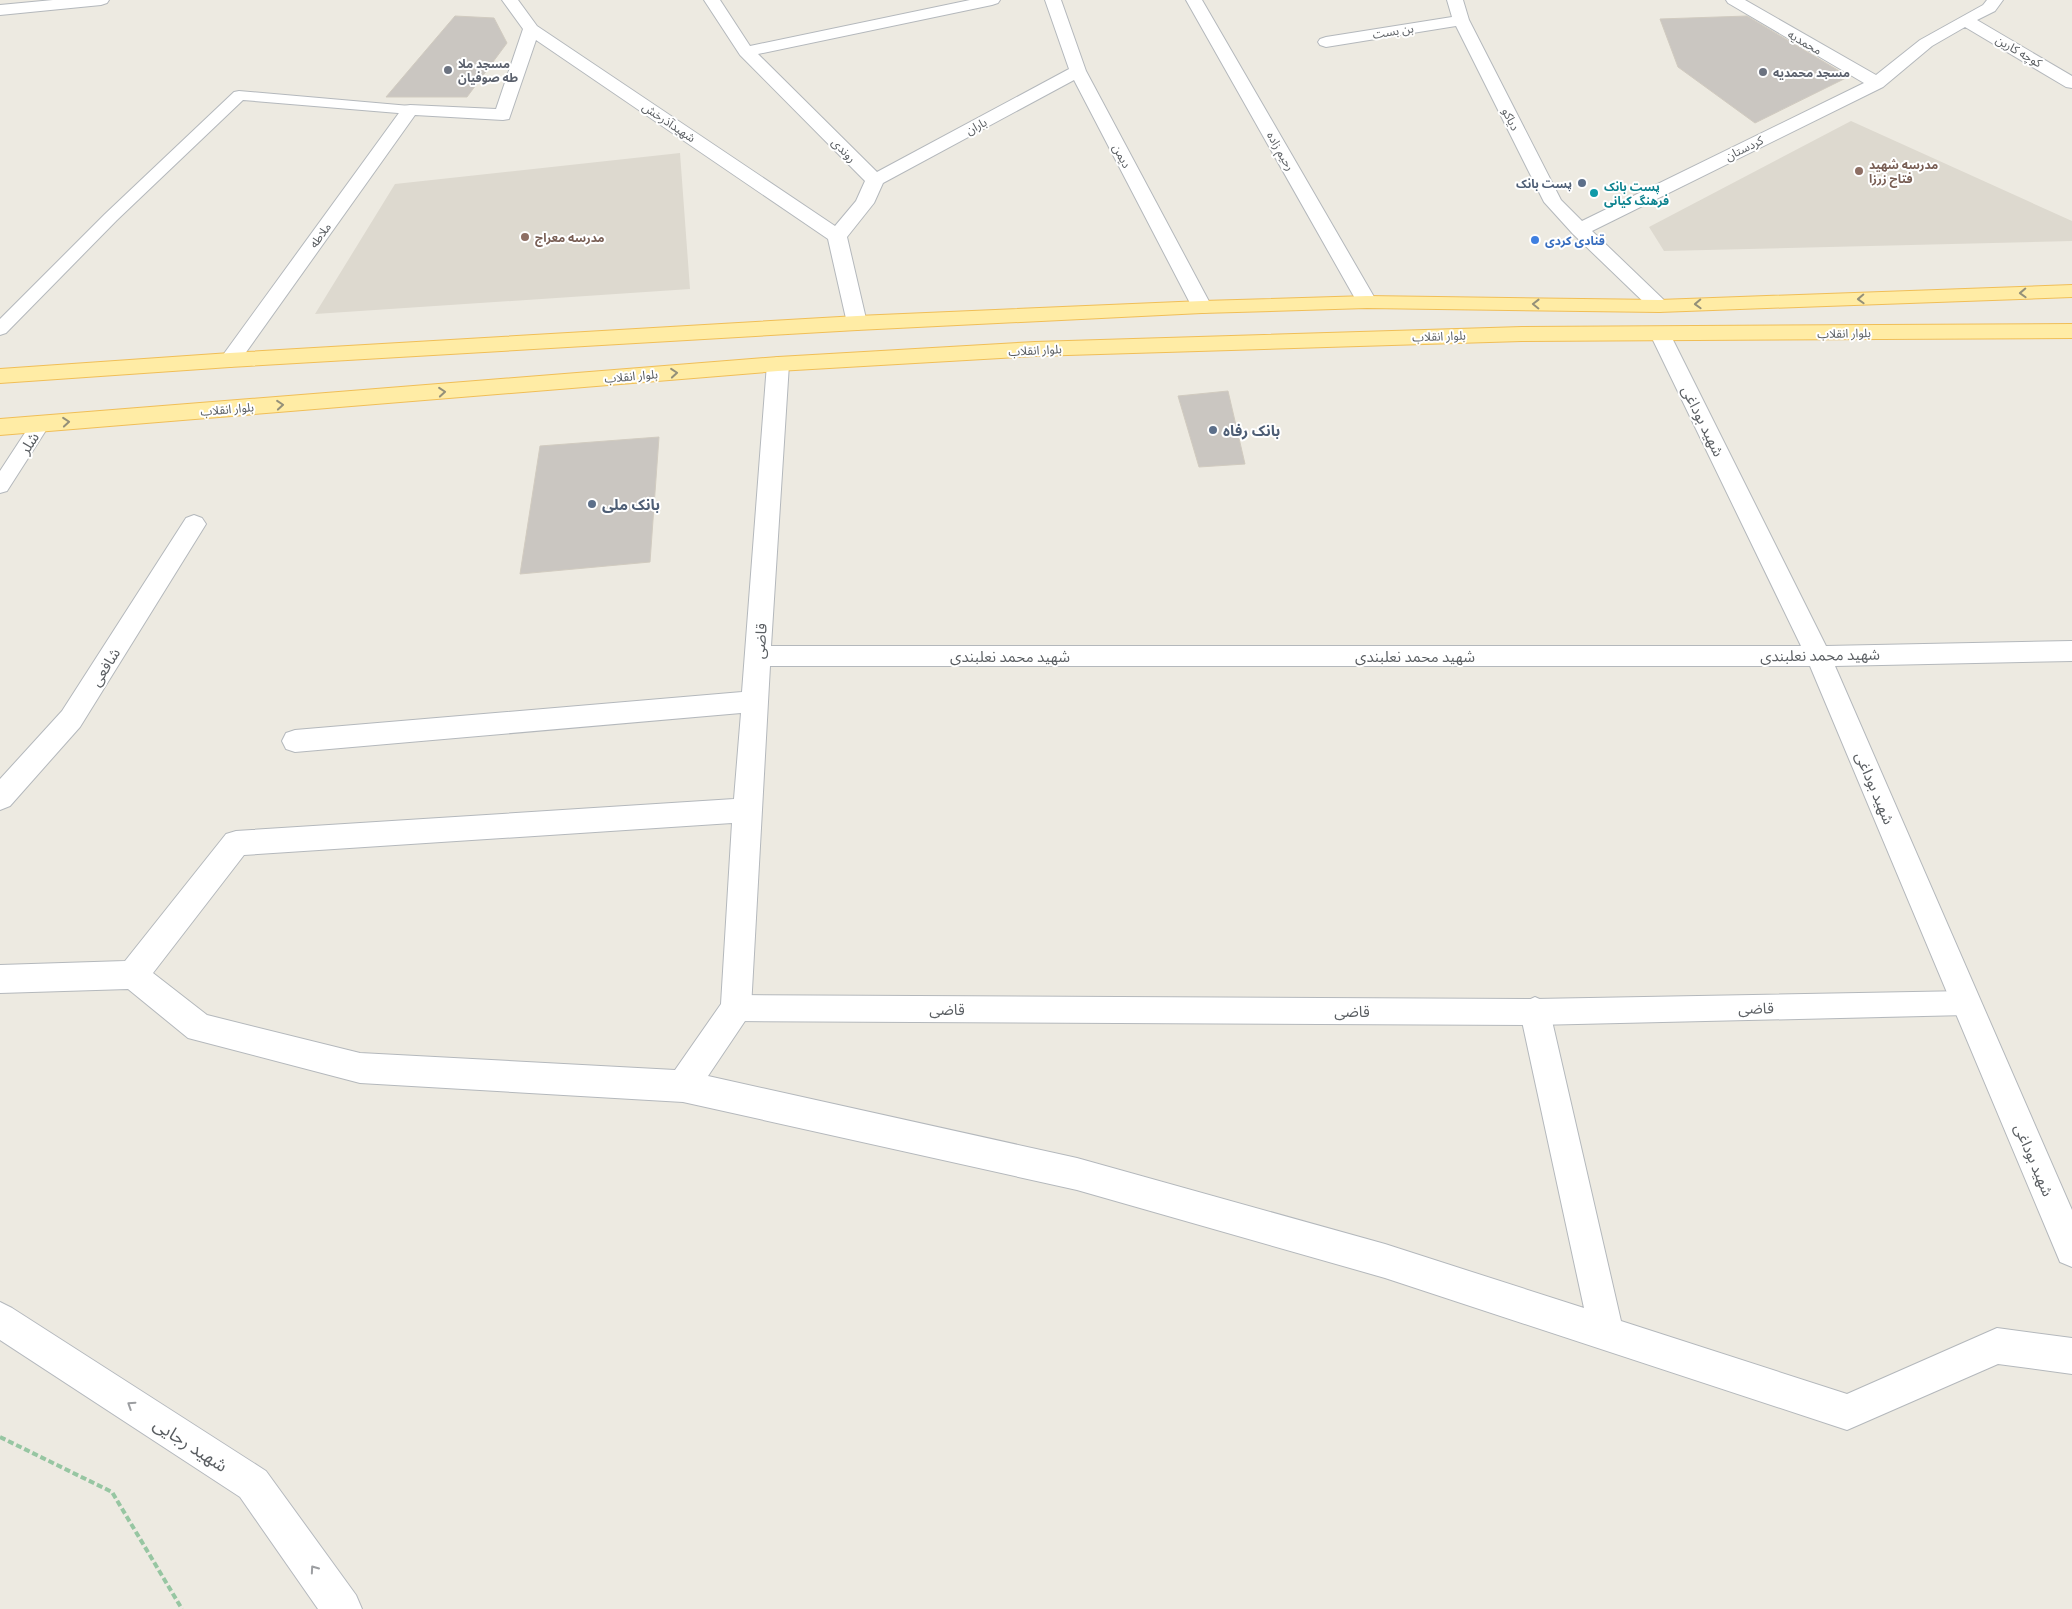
<svg xmlns="http://www.w3.org/2000/svg" width="2072" height="1609" font-family="Ubuntu,'Noto Sans Arabic',sans-serif">
	<style>
		.education { fill: #ddd9cf }
		.building { fill: #cac6c1; stroke: #d1cbc0 }
		.lines { fill: none; stroke-linecap: round; stroke-linejoin: round }
		.lane-casing { stroke: #b4b8bc; stroke-width: 2 }
		.street-casing { stroke: #b4b8bc; stroke-width: 2 }
		.secondary-casing { stroke: #b5b9be; stroke-width: 2 }
		.primary-casing { stroke: #f0be57; stroke-width: 2 }
		.path { stroke: #97c6a2; stroke-width: 4; stroke-dasharray: 6 3; stroke-linecap: butt }
		.lane { fill: #fff; fill-rule: evenodd }
		.street { fill: #fff; fill-rule: evenodd }
		.secondary { fill: #fff; fill-rule: evenodd }
		.primary { fill: #ffeca5; fill-rule: evenodd }
		.oneway { stroke: #949079 }
		.oneway2 { stroke: #9c9ea1 }
		.worship-dot { fill: #6b7280; stroke: #fff; stroke-width: 2 }
		.education-dot { fill: #8d6e63; stroke: #fff; stroke-width: 2 }
		.service-dot { fill: #5c6f8a; stroke: #fff; stroke-width: 2 }
		.culture-dot { fill: #0f9aa8; stroke: #fff; stroke-width: 2 }
		.shop-dot { fill: #3f7fe0; stroke: #fff; stroke-width: 2 }
		.labels { text-anchor: middle; dominant-baseline: central; stroke-width: 4; stroke-linejoin: round; paint-order: stroke }
		.far-street-label { font-size: 12px; fill: #5a5e62; stroke: #fff }
		.far-worship-label { font-size: 12px; font-weight: bold; fill: #5b616d; stroke: #fff; text-anchor: start }
		.far-education-label { font-size: 12px; font-weight: bold; fill: #785e54; stroke: #fff; text-anchor: start }
		.far-service-label { font-size: 12px; font-weight: bold; fill: #4e5e75; stroke: #fff; text-anchor: end }
		.far-culture-label { font-size: 12px; font-weight: bold; fill: #0d838f; stroke: #fff; text-anchor: start }
		.far-shop-label { font-size: 12px; font-weight: bold; fill: #366cbe; stroke: #fff; text-anchor: start }
		.street-label { font-size: 15px; fill: #5a5e62; stroke: #fff }
		.service-label { font-size: 15px; font-weight: bold; fill: #4e5e75; stroke: #fff; text-anchor: start }
		.near-street-label { font-size: 18px; fill: #5a5e62; stroke: #fff }
	</style>
	<rect width="100%" height="100%" fill="#edeae1"/>
	<!-- education -->
	<path class="education" d="M1851,121L2072,221V241L1664,251L1649,227Z
		M680,153L690,289L315,314L395,184Z"/>
	<!-- building -->
	<path class="building" d="M455,16L494,18L507,43L467,97H386Z
		M1747,16L1836,69L1848,77L1755,123L1678,67L1660,19Z
		M1228,391L1245,464L1199,467L1178,396Z
		M659,437L650,562L520,574L540,446Z"/>
	<g class="lines">
		<!-- lane casing -->
		<g class="lane-casing">
			<path id="lane" d="M239,91L410,106L415,107L417,110L415,113L410,114L243,100L117,220L6,333L0,335V319L105,214L234,92Z
				M41,418L48,419L50,424L7,491L0,493V471L34,419Z
				M1967,991L1976,994L1980,1003L1976,1012L1967,1015L1535,1025L736,1021L727,1017L723,1008L727,999L736,995L1535,999Z"/>
		</g>
		<!-- street casing -->
		<g class="street-casing">
			<path id="street" d="M53,0H109L107,3L101,5L0,15V5Z
				M502,0H518L537,26L835,226L856,201L865,181L740,55L704,0H720L750,46L970,0H1000L998,3L992,5L758,54L877,172L1069,69L1045,0H1061L1086,71L1212,307L1209,312L1202,313L1195,312L1192,307L1074,80L883,183L874,203L847,237L867,323L864,328L857,330L850,328L847,323L828,239L536,40L509,119L503,120L415,115L237,365L230,367L223,365L220,360L223,355L404,106L410,105L496,109L523,29Z
				M1186,0H1202L1377,302L1374,306L1367,308L1360,306L1357,302Z
				M1447,0H1463L1469,20L1561,200L1582,221L1864,83L1728,3L1726,0H1745L1876,75L1920,40L1983,5L1987,0H2003L1995,11L1977,20L2072,76V88L2066,87L1965,27L1932,46L1883,87L1592,231L1666,302L1669,306L1666,310L1659,312L1652,310L1573,234L1544,202L1456,26L1326,47L1320,45L1318,42L1320,39L1326,37L1452,17Z
				M1660,327L1667,329L1670,334L1826,646L2072,641V661L1835,666L2072,1210V1267L2060,1262L1810,666H770L751,1008L747,1018L708,1076L1077,1158L1385,1244L1584,1308L1520,1012L1524,1002L1535,997L1546,1002L1550,1012L1621,1321L1847,1394L1997,1328L2072,1338V1374L1998,1364L1847,1430L1385,1278L1077,1190L683,1102L360,1083L188,1038L128,989L0,993V965L125,961L226,834L236,831L734,799L741,713L295,752L286,749L282,741L286,733L295,730L742,692L767,364L771,359L778,357L785,359L789,364L771,646H1801L1650,334L1653,329ZM732,823L721,1004L675,1070L360,1053L207,1015L153,973L244,855Z
				M194,515L202,518L206,524L80,727L10,806L0,810V779L62,711L186,518Z"/>
		</g>
		<!-- secondary casing -->
		<g class="secondary-casing">
			<path id="secondary" d="M0,1302L12,1308L266,1471L356,1595L362,1609H318L240,1497L0,1340Z"/>
		</g>
		<!-- primary casing -->
		<g class="primary-casing">
			<path id="primary" d="M2072,285V297L1659,312L1367,308L1202,313L857,330L230,367L0,383V369L230,353L857,316L1202,301L1367,296L1659,300Z
				M2072,324V338L1522,341L1035,356L778,371L0,435V419L778,357L1035,342L1522,327Z"/>
		</g>
		<!-- path -->
		<path class="path" d="M0,1437L112,1492L182,1609"/>
		<!-- lane -->
		<use href="#lane" class="lane"/>
		<!-- street -->
		<use href="#street" class="street"/>
		<!-- secondary -->
		<use href="#secondary" class="secondary"/>
		<!-- primary -->
		<use href="#primary" class="primary"/>
	</g>
	<!-- one-way arrows -->
	<defs><path id="oneway-chevron" d="M-2-3.5L2.5 0L-2 3.5" fill="none" stroke-width="1.6" stroke-linecap="round" stroke-linejoin="round" transform="scale(1.25)"/></defs>
	<g class="oneway">
		<use href="#oneway-chevron" transform="translate(2023 293) rotate(178)"/>
		<use href="#oneway-chevron" transform="translate(1861 299) rotate(178)"/>
		<use href="#oneway-chevron" transform="translate(1536 304) rotate(-179)"/>
		<use href="#oneway-chevron" transform="translate(1698 304) rotate(178)"/>
		<use href="#oneway-chevron" transform="translate(674 373) rotate(-5)"/>
		<use href="#oneway-chevron" transform="translate(442 392) rotate(-5)"/>
		<use href="#oneway-chevron" transform="translate(280 405) rotate(-5)"/>
		<use href="#oneway-chevron" transform="translate(66 422) rotate(-5)"/>
	</g>
	<g class="oneway2">
		<use href="#oneway-chevron" transform="translate(131 1405) rotate(-147)"/>
		<use href="#oneway-chevron" transform="translate(314 1569) rotate(-125)"/>
	</g>
	<!-- markers -->
	<g class="worship-dot">
		<circle cx="448" cy="70" r="5"/>
		<circle cx="1763" cy="72" r="5"/>
	</g>
	<g class="education-dot">
		<circle cx="1859" cy="171" r="5"/>
		<circle cx="525" cy="237" r="5"/>
	</g>
	<g class="service-dot">
		<circle cx="1582" cy="183" r="5"/>
		<circle cx="1213" cy="430" r="5"/>
		<circle cx="592" cy="504" r="5"/>
	</g>
	<circle class="culture-dot" cx="1594" cy="193" r="5"/>
	<circle class="shop-dot" cx="1535" cy="240" r="5"/>
	<g class="labels">
		<!-- far-street labels -->
		<g class="far-street-label">
			<text transform="translate(1393 31) rotate(-9)">بن بست</text>
			<text transform="translate(1805 42) rotate(30)">محمدیه</text>
			<text transform="translate(2019 51) rotate(30)">کوچه کارین</text>
			<text transform="translate(1511 119) rotate(63)">دیاکو</text>
			<text transform="translate(669 122) rotate(34)">شهیدآذرخش</text>
			<text transform="translate(976 126) rotate(-28)">باران</text>
			<text transform="translate(1744 148) rotate(-26)">کردستان</text>
			<text transform="translate(844 150) rotate(45)">روندی</text>
			<text transform="translate(1281 151) rotate(60)">رحیم زاده</text>
			<text transform="translate(1122 156) rotate(62)">دیمن</text>
			<text transform="translate(320 235) rotate(-54)">ملاطه</text>
			<text transform="translate(1844 333) rotate(-1)">بلوار انقلاب</text>
			<text transform="translate(1439 336) rotate(-2)">بلوار انقلاب</text>
			<text transform="translate(1035 350) rotate(-3)">بلوار انقلاب</text>
			<text transform="translate(631 376) rotate(-5)">بلوار انقلاب</text>
			<text transform="translate(227 409) rotate(-5)">بلوار انقلاب</text>
		</g>
		<!-- far-worship labels -->
		<g class="far-worship-label">
			<text x="458" y="63">مسجد ملا<tspan x="458" dy="14">طه صوفیان</tspan></text>
			<text x="1773" y="72">مسجد محمدیه</text>
		</g>
		<!-- far-education labels -->
		<g class="far-education-label">
			<text x="1869" y="164">مدرسه شهید<tspan x="1869" dy="14">فتاح زرزا</tspan></text>
			<text x="535" y="237">مدرسه معراج</text>
		</g>
		<!-- far-service labels -->
		<g class="far-service-label">
			<text x="1572" y="183">پست بانک</text>
		</g>
		<!-- far-culture labels -->
		<g class="far-culture-label">
			<text x="1604" y="186">پست بانک<tspan x="1604" dy="14">فرهنگ کیانی</tspan></text>
		</g>
		<!-- far-shop labels -->
		<g class="far-shop-label">
			<text x="1545" y="240">قنادی کردی</text>
		</g>
		<!-- street labels -->
		<g class="street-label">
			<text transform="translate(1703 421) rotate(64)">شهید بوداغی</text>
			<text transform="translate(29 443) rotate(-57)">شلر</text>
			<text transform="translate(760 641) rotate(-86)">قاضی</text>
			<text transform="translate(1820 655) rotate(-1)">شهید محمد نعلبندی</text>
			<text x="1010" y="656">شهید محمد نعلبندی</text>
			<text x="1415" y="656">شهید محمد نعلبندی</text>
			<text transform="translate(105 667) rotate(-58)">شافعی</text>
			<text transform="translate(1875 788) rotate(67)">شهید بوداغی</text>
			<text transform="translate(1756 1008) rotate(-1)">قاضی</text>
			<text x="947" y="1009">قاضی</text>
			<text x="1352" y="1011">قاضی</text>
			<text transform="translate(2034 1160) rotate(67)">شهید بوداغی</text>
		</g>
		<!-- service labels -->
		<g class="service-label">
			<text x="1223" y="430">بانک رفاه</text>
			<text x="602" y="504">بانک ملی</text>
		</g>
		<!-- near-street labels -->
		<g class="near-street-label">
			<text transform="translate(191 1444) rotate(33)">شهید رجایی</text>
		</g>
	</g>
</svg>
